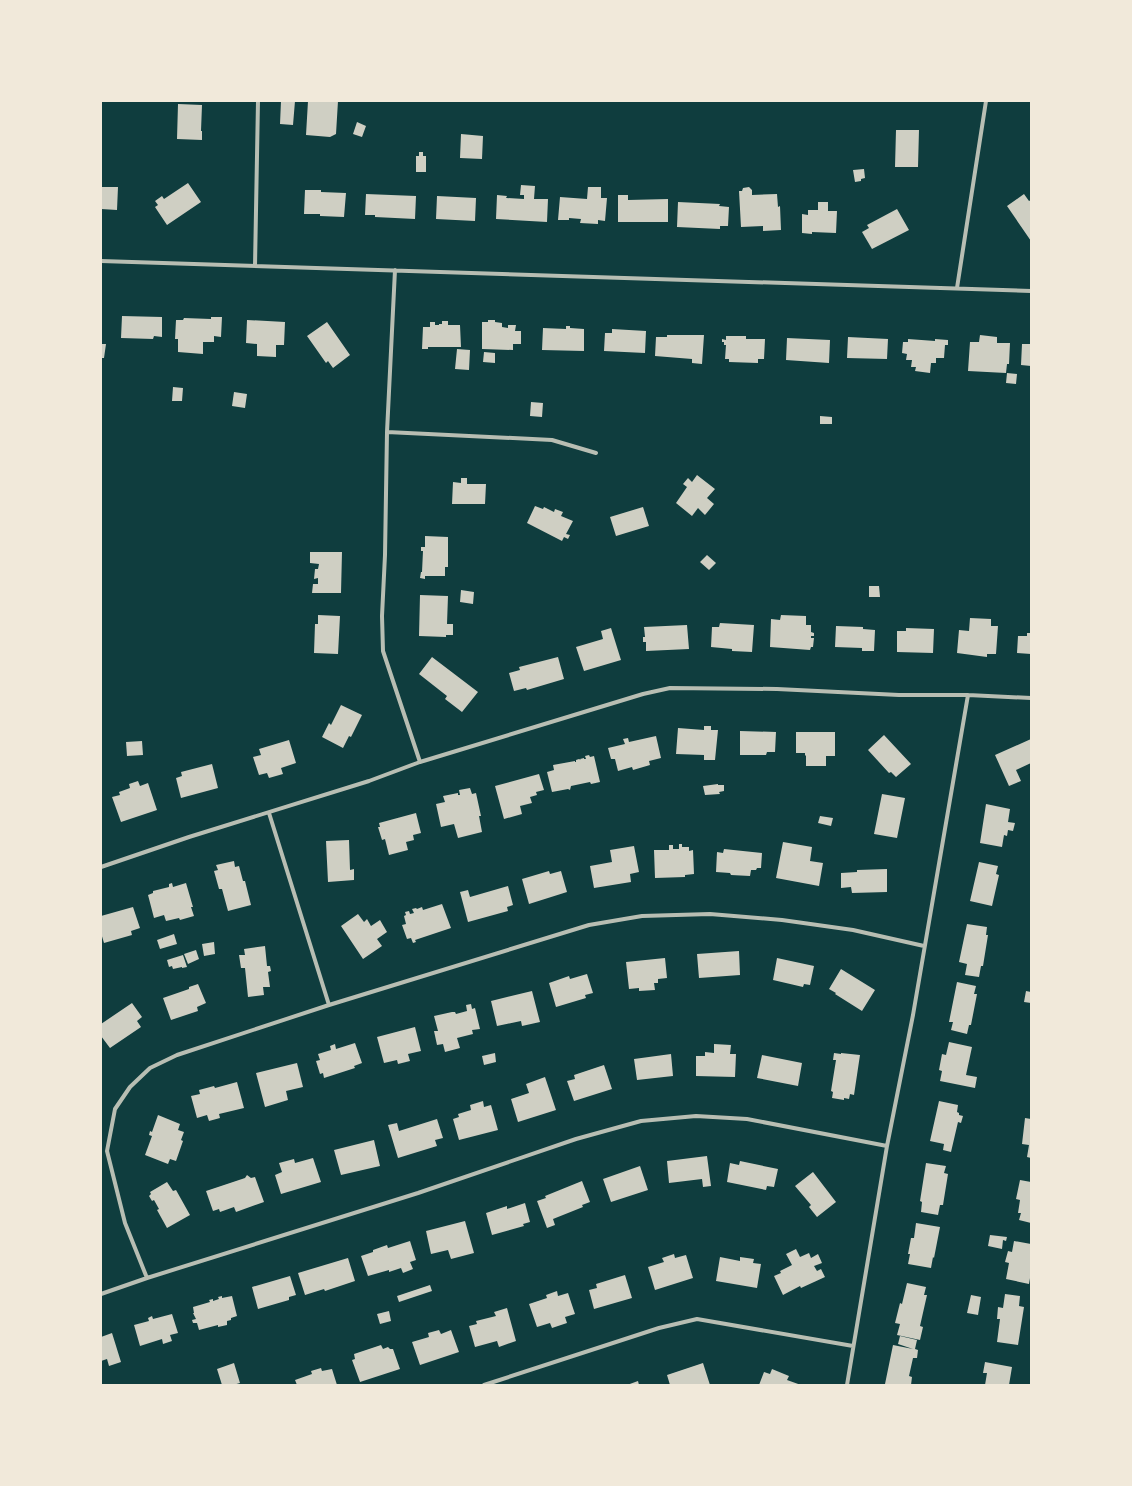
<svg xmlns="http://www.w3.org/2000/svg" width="1132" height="1486" font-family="Rubik,sans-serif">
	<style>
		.building { fill: #cfcfc3 }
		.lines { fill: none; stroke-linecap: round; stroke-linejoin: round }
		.minor { stroke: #b8beb3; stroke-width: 4 }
	</style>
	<rect width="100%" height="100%" fill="#0f3d3e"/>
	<!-- building -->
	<path class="building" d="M281,101H295L293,125L280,124Z
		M308,101H338L336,134L330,137L306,135Z
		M178,104L202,105L201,131H202V140L177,139Z
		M357,122L366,126L362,137L353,134Z
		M896,130H919L918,167H895Z
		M461,134L483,136L482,159L460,158Z
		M419,152H423V156H426V172H416V156H419Z
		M864,169L865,178L861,179V181L855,182L853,170Z
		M188,183L201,202L167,225L155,207L158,205L155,201L162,196L164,199Z
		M521,185L535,186L534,199H548L547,222L496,219L497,195L507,196L506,198L524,199V195H520Z
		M101,187H118L117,210L101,209Z
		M588,187H601V198H607L605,221L598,220V224L580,223L581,219L569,218V220H558L560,197L587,199Z
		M749,187L752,190V195L777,194L778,207L780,206L781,230L763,231V226L741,227L739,191H742L743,188Z
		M305,190H321V192L346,193L344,217L320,216V214H304Z
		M366,194L416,196L415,219L375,217V215H365Z
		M1024,194L1029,201L1031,200V241L1007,206Z
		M618,195H628V200L668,199V222H618Z
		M437,196L476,198L475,221L436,219Z
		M678,202L720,204L719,206L729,207L728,226H720V229L677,227Z
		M818,202H828V211H837L836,233L812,232V234L802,233V214L808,215V210H818Z
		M897,209L909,230L872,249L862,232L869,228L867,225Z
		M122,316L162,317V337L154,336L153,339L121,338Z
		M211,317H222L221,337L214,336V342H203V354L178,352V339H175L176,320H183L184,318L211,319Z
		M247,320L285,322L284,345H276V357L257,356V344L246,343Z
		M488,320H495V322L502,323V327L508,328V325H516L515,331H521V344H513V350L482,349V322H488Z
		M442,321H448V325H460L461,347H428V349H422L423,327H430V322H435V325H439V324H442Z
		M327,322L350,355L333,368L328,361L326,363L307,336Z
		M566,326H570V328L584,329V351L542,350L543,328L566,329Z
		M612,329L646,331L645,353L604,351L605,333H612Z
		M667,335H704L702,364L692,363V359L655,356L656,337H667Z
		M980,335L997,337V343H1010L1009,364H1007L1006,373L968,371L970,342H979Z
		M726,336H746V339H765L764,359H758V363L729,362V359H725L726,345H724V342H722V339L726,340Z
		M848,337L888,339L887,359L847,358Z
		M787,338L830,340L829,363L786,360Z
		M908,339L935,341V339L948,340V345H945L944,358H936V363H931L930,373L915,371L916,367H911L912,360H906L907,354L902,353L903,342H908Z
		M101,344H106L104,358H101Z
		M1022,344H1031V366L1021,365Z
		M457,349L470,350L469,370L455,369Z
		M484,352L495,353V363L483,362Z
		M1007,373L1017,374L1016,384L1006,383Z
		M173,387L183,388L182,401H172Z
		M234,392L247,394L245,408L232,406Z
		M531,402L543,403L542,417L530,416Z
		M820,416L832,417V424H820Z
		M697,475L715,489L707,498L714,504L705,515L698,508L692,516L676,503L687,487L683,484L688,478L692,482Z
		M461,478H467V484H486L485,504H452L453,482L461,483Z
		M535,506L543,509L544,507L554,512L555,509L563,512L561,516L573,521L566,534L570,535L568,539L564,537L562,541L527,523Z
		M643,507L649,526L616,536L610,517Z
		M425,536L448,537V567H445V576H425V579L420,578L421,572H422L423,551H421V547H425Z
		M310,552H342L341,593H312L313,584H318V578L314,579L315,569H318L319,564L310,563Z
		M707,555L716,563L709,570L700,562Z
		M869,586H879L880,597H869Z
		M461,590L474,592L473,604L460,602Z
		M420,595L448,596L447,624H453V635H446V637L419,636Z
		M318,615L340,616L338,654L314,653L315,624H318Z
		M781,615L806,616V625H811V632L814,633V636H811V638H814L813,647H811L810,650L770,647L771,619L780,620Z
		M970,618L991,619V626H998L996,654H987V657L957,653L959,630L969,631Z
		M720,623L754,625L752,652L732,651V649L711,647L712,627H719Z
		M687,625L689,649L646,651V642H643V637H645L644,627Z
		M836,626L863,627V629L875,630L874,651H862V648L835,647Z
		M611,628L621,660L584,671L576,647L603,639L601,631Z
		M906,628L934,629L933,653L897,652V631H906Z
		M1027,633H1031V654L1017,653L1018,636H1027Z
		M432,657L478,692L462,712L445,699L447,696L419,674Z
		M558,657L564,679L527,690L526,688L514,691L509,673L520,670L519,667Z
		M341,705L362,715L351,737L349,736L343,748L322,737L329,723L331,725Z
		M704,726H711V730H718L715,760H704V755L676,754L678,728L704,730Z
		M740,731L776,732L775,752H767L766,755H740Z
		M796,732H835V756H826V766H806V756L805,755V753H796Z
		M884,735L911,764L896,777L891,772L889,773L868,750Z
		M656,736L661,758L649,761L650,765L633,770L632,767L618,771L615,759H611L608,748L625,744L623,739L628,738L629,742Z
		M1031,739V763L1016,770L1021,781L1009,786L995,755Z
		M289,740L296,763L281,768L283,774L269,778L267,773L259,775L253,757L261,755L259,749Z
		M142,741L143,755L127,756L126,742Z
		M589,755L590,757L594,756L600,782L591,784L590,782L571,786L570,790L568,789L552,792L547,772L554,770L553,765L575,761V762H576V760L579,759L581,760L580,759L584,758V759H586L585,756Z
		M212,764L218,788L181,798L176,778L182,776L181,772Z
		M539,774L544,790L536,792L537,795L530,797L532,803L520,806L522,814L504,819L495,786Z
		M138,781L140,786L148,783L157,810L121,822L112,797L120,795L119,792L130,788L129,784Z
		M718,784V785H724V791L719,792L720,794L705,795L703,786Z
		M470,788L472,794L476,793L481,816H479L482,832L458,838L454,824L441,827L436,804L445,802L443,796L458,793V795H460L459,790Z
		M882,794L905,798L897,838L874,834Z
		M986,804L1010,809L1008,822L1015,823L1013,831L1008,830L1007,836L1004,835L1002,847L980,843Z
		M416,813L421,833L413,835L414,840L406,842L408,850L389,855L385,839L382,840L378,827H380L379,823Z
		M820,816L833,818L831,826L818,823Z
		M349,840L350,870L354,869V880L328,882L326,841Z
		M783,842L812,847L810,861L823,863L819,886L776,878Z
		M679,844H682V847H689V851L693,850L694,874L685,875V877L655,878L654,850H669V845H673V849H679Z
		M634,846L639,872L630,874L631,882L594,888L590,866L612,862L610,850Z
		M724,849L762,853L761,868H757L756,870H751L750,876L731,875L730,873L716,872L717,852L723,853Z
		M234,861L235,867L239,866L243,881H245L251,905L228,911L222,889H219L214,871L218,870L216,865Z
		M979,862L998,866L996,874L999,875L992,906L970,901Z
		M887,869V892L852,893L851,887L841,888V873L857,872V870Z
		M549,871L550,874L561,871L567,892L529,904L522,879Z
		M172,883L173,887L186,883L193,907H191L194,916L180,920L179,918L166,921L164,915L154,918L148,895L153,893V891L169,887V884Z
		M508,886L513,905L507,907L508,911L468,922L460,892L468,890L470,897Z
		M442,904L451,928L415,940L416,942L413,943L411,938L407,939L402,925L406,924L404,916L406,915L405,912L409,911L410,914L414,913L412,909L416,908L417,909L422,907L423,910Z
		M133,907L140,928L131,931L132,935L104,943L101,933V916Z
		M358,914L364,922L367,919L371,926L380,920L387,932L377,939L382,946L363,959L341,926Z
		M967,924L987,927L986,935H988L983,966H981L979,977L965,975L967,964L959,962Z
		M174,934L177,944L160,949L157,940Z
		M214,942L215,954L204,956L202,944Z
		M265,946L267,966H270L271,971L268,972L270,987H263L264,995L248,997L245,968H241L239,955H245L244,949Z
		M196,950L199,959L188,964L184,954Z
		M739,951L740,975L699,978L697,954Z
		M183,955L187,967L182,968V967L173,969L172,966L169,967L167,960Z
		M665,958L667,978L658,979V983H654L655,990L639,991V988L629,989L626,962Z
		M777,958L814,966L810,985L804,984L803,987L773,980Z
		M841,969L875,990L862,1011L835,994L836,993L829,989Z
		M587,974L593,993L585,995L586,998L556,1007L549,983L569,976L570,979Z
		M957,982L976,986L974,994H977L971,1025H969L967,1034L951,1030L953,1022H949Z
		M198,984L206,1003L197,1007L198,1011L171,1020L163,998L189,989V987Z
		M532,991L540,1022L522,1026L521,1021L497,1026L491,1001Z
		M1026,991L1031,992V1003L1024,1002Z
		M132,1003L142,1017L137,1021L141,1027L110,1048L101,1036V1024Z
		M471,1004L472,1009L475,1008L480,1029L472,1030L473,1034L457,1038L460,1048L445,1052L443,1044L437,1045L434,1031H438L434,1016L452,1012H455L456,1014L467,1011L466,1005Z
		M415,1027L421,1051L408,1054L410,1061L398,1064L397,1060L384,1063L377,1037Z
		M949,1042L972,1047L966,1075L977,1077L975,1088L940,1081L942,1071L939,1070L942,1054L946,1055Z
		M355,1043L362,1063L354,1066L355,1068L324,1078L323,1073L320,1074L316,1061L320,1060L318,1054L331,1050L330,1046L335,1044L336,1049Z
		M714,1044L731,1045L730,1054H736L735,1077L696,1076V1056H705V1052L714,1053Z
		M495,1053L496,1062L484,1065L482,1056Z
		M834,1053L841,1054V1053L860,1055L854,1095L850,1094L849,1099L844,1098V1100L832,1098L833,1092L831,1091L836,1060H833Z
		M671,1054L673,1076L637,1080L634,1059Z
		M762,1055L802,1063L798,1086L757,1078Z
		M297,1063L303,1087L286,1091L288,1100L265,1107L256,1073Z
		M604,1065L612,1089L574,1101L567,1081L575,1079L574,1075Z
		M545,1077L556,1110L518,1122L511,1099L529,1093L526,1084Z
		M237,1082L244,1108L219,1114L220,1118L209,1121L207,1115L197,1118L191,1096L200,1094L199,1090L214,1086L215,1088Z
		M483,1101L484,1107L491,1105L498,1130L459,1140L453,1119L459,1117L458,1114L471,1110L470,1105Z
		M939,1101L958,1105L957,1112L959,1113V1115L963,1116L961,1123L958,1122L951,1152L943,1150L944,1144L930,1141Z
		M158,1115L180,1124L178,1130L184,1132L181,1140L183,1141L176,1161L170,1159L168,1164L145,1155L152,1136L149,1135L150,1131L152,1132Z
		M1025,1118L1031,1119V1158L1027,1157L1029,1145L1022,1144Z
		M437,1119L443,1138L435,1140L437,1146L398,1158L388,1125L397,1123L399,1131Z
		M374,1140L380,1166L341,1175L334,1150Z
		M707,1156L711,1186L703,1187L702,1179L669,1183L667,1161Z
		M313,1158L321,1182L281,1194L275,1175L282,1172L279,1163L294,1159L295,1163Z
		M740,1161L778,1169L774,1187L767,1186L766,1190L727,1182L730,1163L739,1165Z
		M926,1163L946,1166L944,1173L948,1174L943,1205H940L938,1215L921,1212L922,1202L920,1201Z
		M640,1166L648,1190L611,1202L603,1179Z
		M813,1172L836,1202L817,1217L809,1207L811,1205L795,1186Z
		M247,1175L251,1178L255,1177L264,1202L236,1212L234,1207L220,1212L219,1209L213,1211L206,1191L245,1178Z
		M1020,1180L1031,1182V1223L1019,1220L1021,1213H1018L1020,1200L1016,1199Z
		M582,1181L590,1202L582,1205L583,1207L553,1219L555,1225L547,1228L537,1201L546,1198L545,1196Z
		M167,1182L173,1191L176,1190L190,1215L167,1228L157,1210L159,1209L154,1200L152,1201L149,1196L151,1194L150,1192Z
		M525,1203L530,1222L523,1224L524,1226L492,1235L486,1213L507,1206V1209Z
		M465,1221L474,1253L451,1259L448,1250L431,1254L426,1231Z
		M916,1223L940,1227L934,1258L933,1257L931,1268L908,1264L910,1254H908L911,1238H914Z
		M990,1235L1007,1237L1006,1241L1003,1240L1002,1249L988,1246Z
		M410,1241L416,1260L410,1262L413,1269L403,1273L401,1268L389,1272V1270L368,1276L361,1256L373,1252V1250L387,1245L388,1248Z
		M1014,1241L1031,1244V1272L1029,1284L1006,1279L1009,1263L1005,1262L1008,1251L1012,1252Z
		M796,1249L800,1257L809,1253L811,1258L818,1254L822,1263L814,1266L817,1271L821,1269L825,1277L801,1288L800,1286L783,1295L774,1276L781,1273L780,1271L792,1265L786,1254Z
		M674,1254L675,1258L686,1255L693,1278L655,1290L648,1267L664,1262L662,1258Z
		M720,1257L740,1261V1257L754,1259L753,1263L761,1264L757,1288L716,1281Z
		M348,1258L355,1281L325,1291L324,1289L305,1295L298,1273Z
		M625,1275L632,1298L594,1309L589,1290L597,1288L596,1284Z
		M290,1276L296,1295L289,1297V1300L258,1309L252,1287Z
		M907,1283L926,1287L924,1295H927L920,1326L923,1327L920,1340L897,1335L900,1324L895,1323L900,1303L902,1304Z
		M430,1285L432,1291L399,1302L397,1296Z
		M557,1291L558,1296L568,1293L575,1314L565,1317L567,1323L552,1328L550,1323L537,1327L529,1304L547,1298L546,1295Z
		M1005,1294L1020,1296L1019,1306L1024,1307L1018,1345L997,1342L1000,1319H997L998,1307L1003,1308Z
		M971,1295L981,1297L978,1315L967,1313Z
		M222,1296V1298L232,1296L237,1316L231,1318V1320L227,1321V1325L218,1327V1325L199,1330L197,1323H193L192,1320L196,1319L193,1313H194L193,1307L210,1302L209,1300L213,1299V1301L219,1299L218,1297Z
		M507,1308L516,1341L499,1347L497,1341L475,1347L469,1326L477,1324L476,1321L496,1316L494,1312Z
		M389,1311L391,1321L380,1324L377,1314Z
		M172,1314L178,1333L170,1335L172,1341L163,1344L162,1339L140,1346L134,1325L149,1321L148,1318L152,1316L153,1319Z
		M439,1330L441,1334L451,1330L459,1352L420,1365L412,1342L429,1337L428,1333Z
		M112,1333L121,1362L109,1366L107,1359L101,1361V1337Z
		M900,1336L917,1340L915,1349L918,1350L917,1358H913L909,1376L912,1377L911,1385L885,1384L893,1345L913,1349L898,1344Z
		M381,1345L383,1349L388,1347L390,1349H393L400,1369L360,1382L352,1360L355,1359L354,1354Z
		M985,1362L1012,1367L1009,1385H985L987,1373H983Z
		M234,1363L240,1383L233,1385H222L217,1369Z
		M703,1363L710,1385H670L667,1375Z
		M321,1368L322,1371L332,1369L337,1385H297L295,1380L312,1374L311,1371Z
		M772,1369L789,1376L787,1380L801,1385H759L764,1372L770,1374Z
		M638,1381L639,1385H627Z"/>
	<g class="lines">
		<!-- minor -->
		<path class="minor" d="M101,261L1031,291
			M255,266L258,101
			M395,270L387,432L385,555L382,616L383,651L420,762
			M957,288L986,101
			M387,432L552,440L596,453
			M269,813L329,1005
			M101,867L189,837L369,781L420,762L643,694L670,688L777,689L899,695H968L1031,698
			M147,1278L125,1223L107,1151L115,1109L130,1087L150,1068L177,1055L329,1005L589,925L642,916L710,914L782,920L853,930L924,946
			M101,1294L147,1278L418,1193L576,1139L641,1121L696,1116L747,1119L887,1146
			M484,1385L659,1328L697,1319L853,1346
			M847,1385L887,1146L913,1015L968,695"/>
	</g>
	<!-- border -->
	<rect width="1132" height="1486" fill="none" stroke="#f1e9da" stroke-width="204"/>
</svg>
